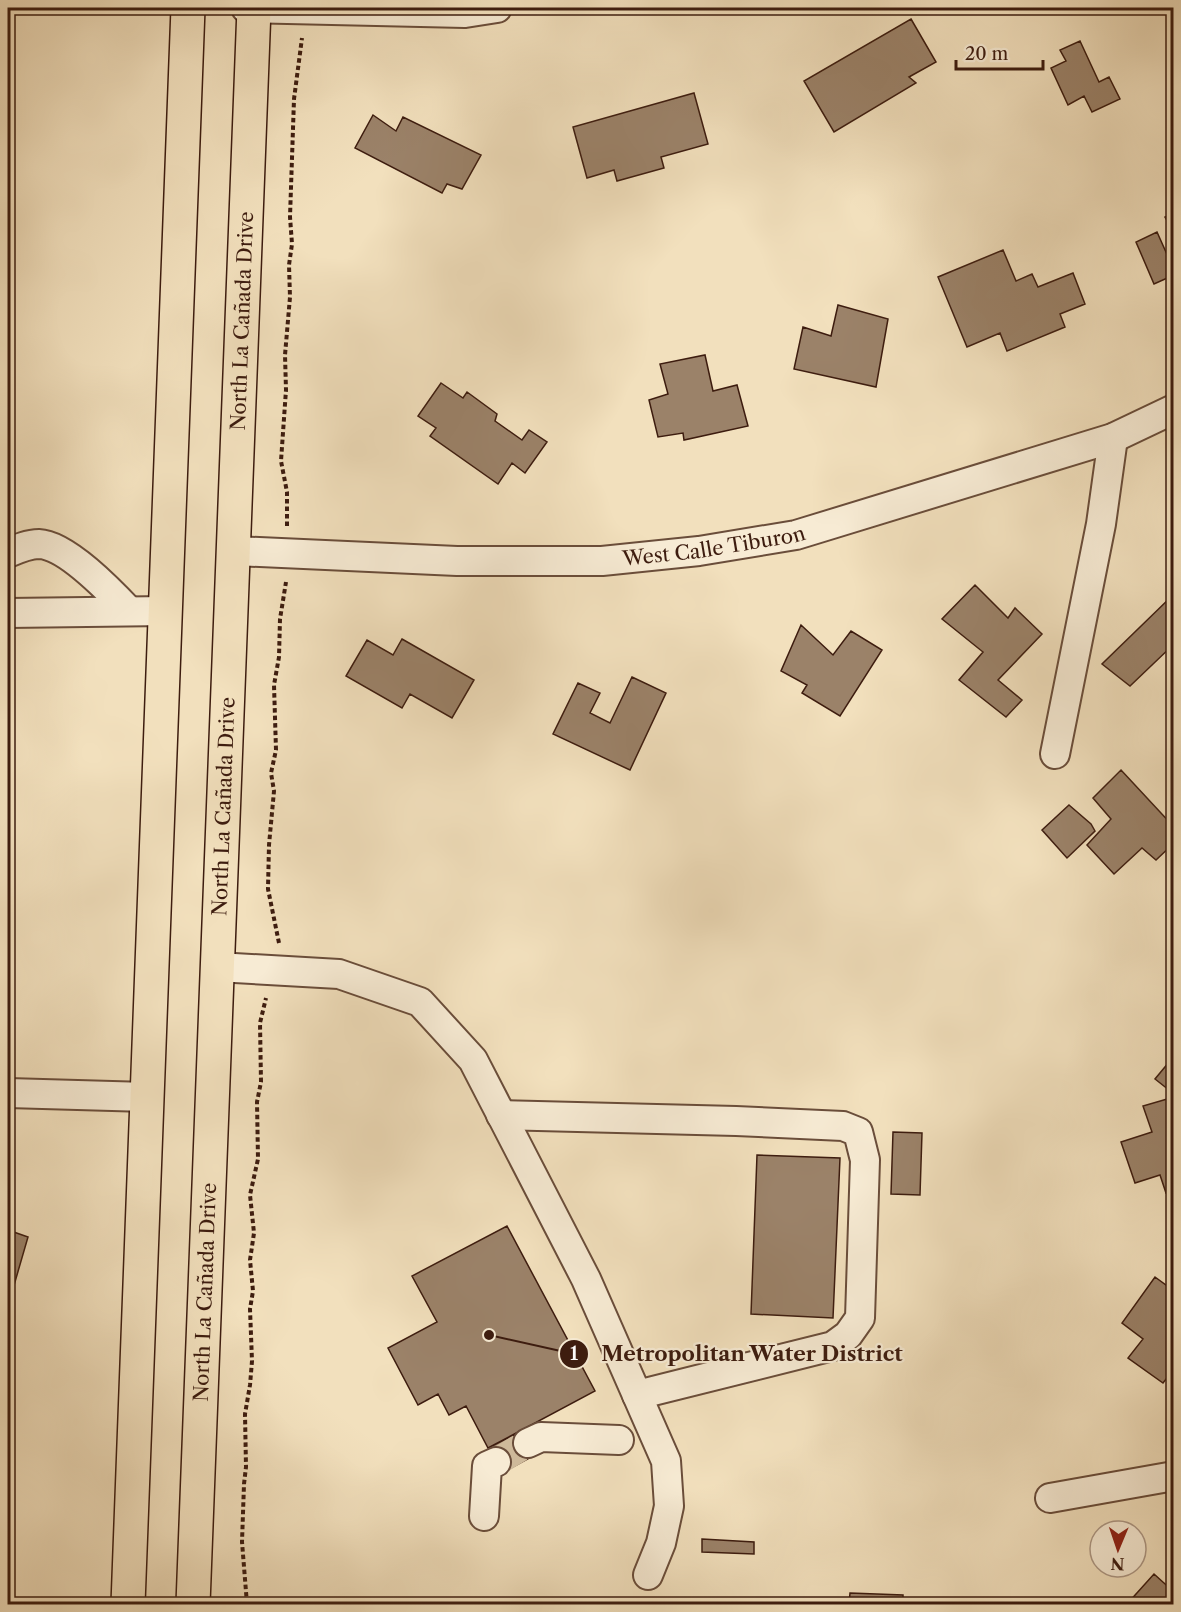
<svg xmlns="http://www.w3.org/2000/svg" width="1181" height="1612" font-family="'Libre Caslon Text',serif">
	<style>
		.building { fill: #9b8269; stroke: #3d1c0f; stroke-width: 1.5 }
		.lines { fill: none; stroke-linecap: round; stroke-linejoin: round }
		.minor-tunnel { stroke: #ceb99a; stroke-width: 28; stroke-dasharray: 28 14; stroke-linecap: butt }
		.minor-casing { stroke: #6a4d3a; stroke-width: 32 }
		.major-casing { stroke: #3d1c0f; stroke-width: 36 }
		.path { stroke: #3d1c0f; stroke-width: 4; stroke-dasharray: 4.5 3; stroke-linecap: butt }
		.minor { stroke: #f7ebd4; stroke-width: 28 }
		.major { stroke: #f2e0bd; stroke-width: 33 }
		.labels { text-anchor: middle; dominant-baseline: central; stroke-width: 4.5; stroke-linejoin: round; paint-order: stroke }
		.street-label { font-size: 20px; fill: #3d1c0f; stroke: #f7ebd4 }
		.leader { fill: none; stroke: #3d1c0f; stroke-width: 2 }
		.callout-dot { fill: #3d1c0f; stroke: #f7ebd4; stroke-width: 2 }
		.mark-label { font-size: 18px; text-anchor: middle; font-weight: bold; fill: #fff }
		.callout-label { font-size: 21px; text-anchor: middle; font-weight: bold; fill: #3d1c0f; stroke: #f7ebd4; stroke-width: 4.5; stroke-linejoin: round; paint-order: stroke }
	</style>
	<rect width="100%" height="100%" fill="#f2e0bd"/>
	<filter id="stains"><feTurbulence type="fractalNoise" baseFrequency=".00333" numOctaves="4"/><feColorMatrix values="0 0 0 0 .2 0 0 0 0 .09 0 0 0 0 .02 0 0 0 .5 -.17"/></filter>
	<radialGradient id="worn" r=".72"><stop offset=".6" stop-color="#630" stop-opacity="0"/><stop offset="1" stop-color="#630" stop-opacity=".3"/></radialGradient>
	<!-- building -->
	<path class="building" d="M911,19L936,62L909,77L916,83L834,132L804,81Z
		M1080,41L1099,82L1109,77L1120,99L1092,112L1084,96L1068,105L1051,68L1066,61L1060,50Z
		M694,93L708,144L661,157L664,168L617,181L614,170L587,178L573,127Z
		M373,115L396,131L403,117L481,155L462,189L447,184L442,193L355,148Z
		M1174,213V233L1165,217Z
		M1157,232L1174,270V275L1154,284L1136,242Z
		M1003,250L1016,281L1032,274L1038,287L1073,273L1085,304L1060,314L1065,327L1007,351L1000,333L967,347L938,277Z
		M838,305L888,319L876,387L794,369L803,327L831,336Z
		M705,355L713,391L737,385L748,426L684,440L683,433L658,437L649,400L668,394L660,364Z
		M441,383L463,398L467,392L497,414L495,421L522,440L529,430L547,442L525,473L512,463L498,484L430,436L436,428L418,416Z
		M975,585L1008,618L1015,608L1042,634L998,680L1022,700L1006,717L959,680L983,652L942,619Z
		M1174,594V644L1130,686L1102,664Z
		M801,625L833,655L851,631L882,650L840,716L802,693L807,685L781,671Z
		M402,639L474,680L452,718L410,694L402,708L346,676L367,640L393,655Z
		M632,677L666,693L630,770L553,734L578,683L600,693L590,713L610,723Z
		M1121,770L1174,827V843L1156,860L1142,848L1114,874L1087,845L1111,819L1093,798Z
		M1069,805L1091,824L1095,831L1067,858L1042,830Z
		M1174,1056V1094L1155,1079Z
		M1174,1097V1191L1166,1193L1160,1175L1135,1183L1121,1142L1152,1132L1143,1106Z
		M893,1132L922,1133L920,1195L891,1194Z
		M757,1155L840,1158L833,1318L751,1314Z
		M507,1226L595,1391L488,1448L466,1406L449,1415L438,1394L418,1405L388,1348L437,1322L412,1276Z
		M8,1230L28,1237L8,1306Z
		M1155,1277L1174,1291V1369L1163,1383L1128,1358L1143,1339L1122,1323Z
		M522,1431L535,1455L502,1473L488,1448Z
		M702,1539L754,1542V1554L702,1552Z
		M1154,1574L1174,1592V1604H1127Z
		M850,1593L903,1595V1604H849Z"/>
	<g class="lines">
		<!-- minor-tunnel -->
		<path class="minor-tunnel" d="M496,1462L528,1443"/>
		<!-- minor casing -->
		<g class="minor-casing">
			<g id="minor">
				<path d="M246,8L465,13L497,8"/>
				<path id="s1" d="M235,551L457,561H602L699,551L796,535L1113,438L1174,409"/>
				<path d="M8,553C17,549 28,544 39,544C66,545 111,592 129,611"/>
				<path d="M8,613L166,611"/>
				<path d="M1055,754L1101,524L1113,438"/>
				<path d="M217,967L339,974L420,1002L473,1060L586,1279L666,1461L669,1506L661,1543L648,1575"/>
				<path d="M8,1093L147,1097"/>
				<path d="M501,1115L736,1121L843,1126L858,1132L865,1160L860,1318L848,1335L833,1346L637,1395"/>
				<path d="M528,1443L541,1437L619,1440"/>
				<path d="M1050,1498L1174,1476"/>
				<path d="M484,1516L487,1466L496,1462"/>
			</g>
		</g>
		<!-- major casing -->
		<g class="major-casing">
			<g id="major">
				<path d="M128,1604L188,8"/>
				<path id="s2" d="M193,1604L254,8"/>
			</g>
		</g>
		<!-- path -->
		<path class="path" d="M287,526V492L281,461L286,390L285,355L290,297L289,265L292,244L290,217L294,99L302,38
			M279,943L268,889L269,845L274,791L271,773L276,750L274,685L279,657L280,619L286,582
			M247,1604L242,1542L244,1484L246,1467L245,1414L250,1385L252,1361L250,1309L253,1291L250,1260L254,1233L250,1195L258,1159L257,1102L261,1082L260,1023L266,998"/>
		<!-- minor -->
		<use href="#minor" class="minor"/>
		<!-- major -->
		<use href="#major" class="major"/>
	</g>
	<g class="labels">
		<!-- street labels -->
		<g class="street-label">
			<text stroke="none"><textPath href="#s2" startOffset="1284">North La Cañada Drive</textPath></text>
			<text stroke="none"><textPath href="#s1" startOffset="480">West Calle Tiburon</textPath></text>
			<text stroke="none"><textPath href="#s2" startOffset="798">North La Cañada Drive</textPath></text>
			<text stroke="none"><textPath href="#s2" startOffset="312">North La Cañada Drive</textPath></text>
		</g>
	</g>
	<!-- callouts -->
	<path class="leader" d="M489 1335L574 1354"/>
	<g class="callout-dot">
		<circle cx="489" cy="1335" r="6"/>
		<circle cx="574" cy="1354" r="15"/>
	</g>
	<g class="mark-label">
		<text x="574" y="1360">1</text>
	</g>
	<g class="callout-label">
		<text x="752" y="1361">Metropolitan Water District</text>
	</g>
	<!-- margin -->
	<rect width="1181" height="1612" fill="none" stroke="#f2e0bd" stroke-width="30"/>
	<rect x="9" y="9" width="1163" height="1594" fill="none" stroke="#3d1c0f" stroke-width="3"/>
	<rect x="15" y="15" width="1151" height="1582" fill="none" stroke="#3d1c0f" stroke-width="1.5"/>
	<!-- north arrow -->
	<g transform="translate(1118 1549) rotate(182)"><circle r="28" fill="#f7ebd4" stroke="#ad9885" stroke-width="1.5"/>
	<path d="M0-4.5L10 22L0 15L-10 22Z" fill="#8f2418"/>
	<text y="-9" font-size="16" font-weight="bold" text-anchor="middle" fill="#3d1c0f">N</text>
	</g>
	<!-- scale -->
	<path d="M956 60v9h87v-9" fill="none" stroke="#3d1c0f" stroke-width="3"/>
	<text x="965" y="60" font-size="18" fill="#3d1c0f" stroke="#f7ebd4" stroke-width="4.5" paint-order="stroke">20 m</text>
	<rect width="100%" height="100%" filter="url(#stains)"/>
	<rect width="100%" height="100%" fill="url(#worn)"/>
</svg>
